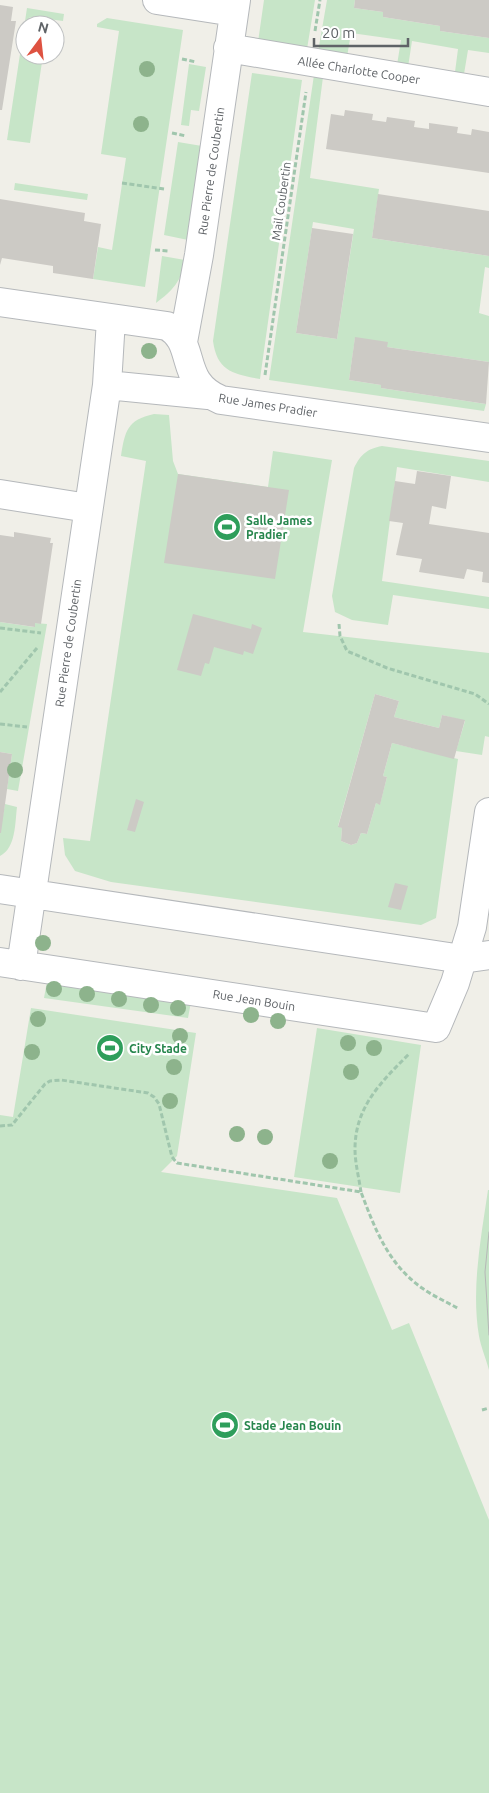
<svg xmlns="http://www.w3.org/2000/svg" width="489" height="1793" font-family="Ubuntu,sans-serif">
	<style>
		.green { fill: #c7e5c8; fill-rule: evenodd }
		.building { fill: #cccac5 }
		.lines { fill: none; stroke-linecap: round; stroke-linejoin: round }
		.minor-casing { stroke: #b5b8bb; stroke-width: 30 }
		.path { stroke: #a0c6ad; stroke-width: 3; stroke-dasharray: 5 2.5; stroke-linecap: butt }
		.minor { stroke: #fff; stroke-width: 28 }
		.tram { stroke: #b6b7b7; stroke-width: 1 }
		.tree { fill: #8db38c }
		.labels { text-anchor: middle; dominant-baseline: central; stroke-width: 5; stroke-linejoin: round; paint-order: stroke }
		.street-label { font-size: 12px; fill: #5f6367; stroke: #fff }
		.leisure-label { font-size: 12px; font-weight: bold; fill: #27864d; stroke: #fff; text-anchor: start }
	</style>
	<rect width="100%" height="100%" fill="#f0efe8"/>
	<!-- green -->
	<path class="green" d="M264,0H315L307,49L258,42Z
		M327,0H355L354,8L383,12V17L440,26V31L489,38V53L468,50L464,74L455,72L458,49L412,41L408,67L397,65L401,40L351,33L347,57L318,52Z
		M27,8L64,14L63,21L48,19L47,25H25V55H43L30,143L7,140Z
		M107,18L183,30L145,287L93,279L98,247L112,250L126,158L101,154L119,31L97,27V24Z
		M189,64L206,67L199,111L191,110L189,126L181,125Z
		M252,73L302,80L260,379C233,374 217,371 213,341Z
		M314,75L323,77L310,178L379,189L372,238L489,256V268L485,267L479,313L489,316V362L387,347L355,338L349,380L381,385V388L486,404L484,411L269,380ZM313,222L354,229L337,339L296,333Z
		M178,142L202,146L188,240L164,235Z
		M15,183L88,194L87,200L14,190Z
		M162,256L185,260C182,281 172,291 156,303Z
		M154,414L169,415L173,461L178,474L268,487L273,451L332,460L303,632L489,653V737L485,736L482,755L456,751L465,721L442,715L439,728L394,717L399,701L375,694L338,826L342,828L341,841L351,845L357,843L361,833L367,834L376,803L380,804L387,777L383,776L392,743L458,759L436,918L421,925L111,882L75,871L65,855L63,838L90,841L146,461L121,456C125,431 127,420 154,414Z
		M382,446L489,461V482L397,467L382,581L489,597V609L393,595L388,625L352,620L335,612L332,596L354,468C361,454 367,449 382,446Z
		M0,622L34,627L35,623L47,624L18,791L7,789L12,754L0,752Z
		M5,804L17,807C15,823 16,848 0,856V831Z
		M47,981L191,1002L188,1018L44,998Z
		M31,1008L196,1033L177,1156L161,1172L337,1198L392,1330L409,1323L489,1520V1793H0V1115L13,1117Z
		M317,1028L421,1045L400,1193L294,1177Z
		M488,1190H489V1370C486,1359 481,1347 479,1336C471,1288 481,1238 488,1190Z"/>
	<!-- building -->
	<path class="building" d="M355,0H489V38L440,31V26L383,17V12L354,8Z
		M0,5L13,7L11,21H16L2,110H0Z
		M345,110L373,114L372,120L386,122L387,117L415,121L414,127L429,129V123L458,127L457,133L471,135L472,129L489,132V173L326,149L331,114L344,116Z
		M378,194L489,211V256L372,238Z
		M0,199L85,213L84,221L101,224L93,279L53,273V266L2,258L0,265Z
		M312,228L353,234L337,339L296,333Z
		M355,337L388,342L387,347L489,362L486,404L381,388V385L349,380Z
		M417,471L451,476L446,509L432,506L429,524L489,533V583L482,582L483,572L467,569L464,579L419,572L422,559L396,555L403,523L389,521L395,481L415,484Z
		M178,474L289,490L275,579L164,563Z
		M14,532L51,538L50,543H53L41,624L35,623V627L0,622V535L14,537Z
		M193,614L251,629L252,624L262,628L253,654L244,651L243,655L214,647L209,664L205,663L201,676L177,670Z
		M375,694L399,701L394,717L439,728L442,715L465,720L454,759L392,743L383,776L387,777L380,805L376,803L367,834L361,833L357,843L351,845L341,841L342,828L338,827Z
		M0,752L12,754L1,833H0Z
		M136,799L144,802L135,832L127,830Z
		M395,883L408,886L401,910L388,907Z"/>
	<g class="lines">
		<!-- minor casing -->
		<g class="minor-casing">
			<path id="minor" d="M157,0L234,12
				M228,48L489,92
				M0,302L167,326C198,343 177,382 221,400L489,438
				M183,342L199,255L236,0
				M107,385L208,395
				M0,494L88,508
				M0,889L462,959L489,955
				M0,962L436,1028L455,983L472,927L489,812
				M21,966L107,385L111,319"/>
		</g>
		<!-- path -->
		<path class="path" d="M315,31L320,0
			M182,59L196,62
			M172,133L186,136
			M122,183L164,189
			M155,250L169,251
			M265,375L306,92
			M339,624L340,636L347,651L387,668L475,694L489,704
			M0,628L41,633
			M0,692L37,648
			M0,724L27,727
			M0,1126L12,1125L45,1084L50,1081L61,1080L148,1093L154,1097L159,1104L172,1157L177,1163L361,1192C375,1229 388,1264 422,1288C433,1296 447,1302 459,1309
			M361,1192C359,1178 355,1163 355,1149C355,1107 381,1082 409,1054
			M482,1410L489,1408"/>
		<!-- minor -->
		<use href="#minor" class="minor"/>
		<!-- tram -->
		<path class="tram" d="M489,1232L485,1272L489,1335"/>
	</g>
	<!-- trees -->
	<g class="tree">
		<circle cx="147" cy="69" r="8"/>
		<circle cx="141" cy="124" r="8"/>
		<circle cx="149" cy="351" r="8"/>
		<circle cx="15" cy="770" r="8"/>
		<circle cx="43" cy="943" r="8"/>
		<circle cx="54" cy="989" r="8"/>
		<circle cx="87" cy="994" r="8"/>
		<circle cx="119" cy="999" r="8"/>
		<circle cx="151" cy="1005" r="8"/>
		<circle cx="178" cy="1008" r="8"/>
		<circle cx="251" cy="1015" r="8"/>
		<circle cx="38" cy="1019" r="8"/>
		<circle cx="278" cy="1021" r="8"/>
		<circle cx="180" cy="1036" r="8"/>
		<circle cx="348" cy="1043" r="8"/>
		<circle cx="374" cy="1048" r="8"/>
		<circle cx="32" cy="1052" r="8"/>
		<circle cx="174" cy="1067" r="8"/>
		<circle cx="351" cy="1072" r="8"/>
		<circle cx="170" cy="1101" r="8"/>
		<circle cx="237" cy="1134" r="8"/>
		<circle cx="265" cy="1137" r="8"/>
		<circle cx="330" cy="1161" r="8"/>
	</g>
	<!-- icons -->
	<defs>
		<g id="stadium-disc" transform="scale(1.4375)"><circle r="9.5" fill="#2e9e5b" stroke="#fff"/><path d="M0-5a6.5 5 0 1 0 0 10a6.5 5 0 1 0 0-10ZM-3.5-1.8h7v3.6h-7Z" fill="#fff"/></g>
	</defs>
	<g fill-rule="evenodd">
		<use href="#stadium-disc" x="227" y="527"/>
		<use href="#stadium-disc" x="110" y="1048"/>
		<use href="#stadium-disc" x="225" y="1425"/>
	</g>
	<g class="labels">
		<!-- street labels -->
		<g class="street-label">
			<text transform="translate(359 70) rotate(9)">Allée Charlotte Cooper</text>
			<text transform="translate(211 171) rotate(-82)">Rue Pierre de Coubertin</text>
			<text transform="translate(281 201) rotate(-82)">Mail Coubertin</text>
			<text transform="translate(268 405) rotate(9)">Rue James Pradier</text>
			<text transform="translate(68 643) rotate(-82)">Rue Pierre de Coubertin</text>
			<text transform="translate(254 1000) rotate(9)">Rue Jean Bouin</text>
		</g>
		<!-- leisure labels -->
		<g class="leisure-label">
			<text x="246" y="520">Salle James<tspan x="246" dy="14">Pradier</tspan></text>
			<text x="129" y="1048">City Stade</text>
			<text x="244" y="1425">Stade Jean Bouin</text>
		</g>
	</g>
	<!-- north arrow -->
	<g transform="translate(40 40) rotate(15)"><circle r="24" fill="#ffffff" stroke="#bfc1c2"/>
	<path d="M0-4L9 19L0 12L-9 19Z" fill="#de5241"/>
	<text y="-8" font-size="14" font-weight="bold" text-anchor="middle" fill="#5f6367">N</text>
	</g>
	<!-- scale -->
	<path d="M314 38v8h94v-8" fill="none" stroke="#5f6367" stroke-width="2.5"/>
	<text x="322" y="38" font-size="15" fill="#5f6367" stroke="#ffffff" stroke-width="4" paint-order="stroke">20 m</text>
</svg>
